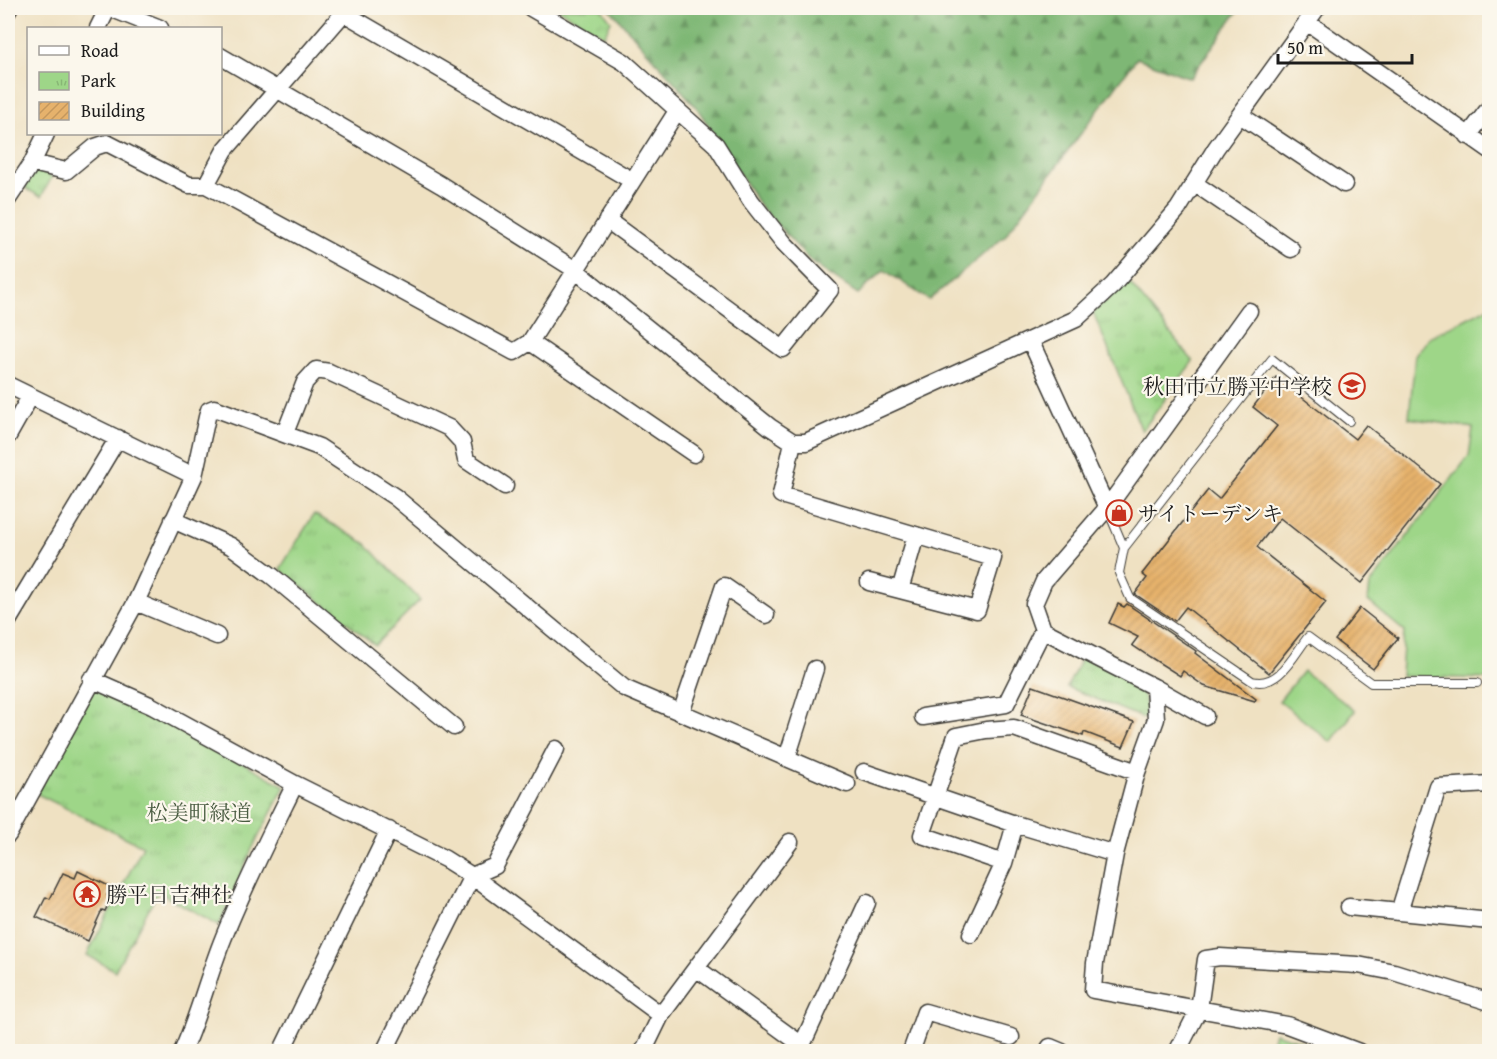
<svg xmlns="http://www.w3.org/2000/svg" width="1497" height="1059" font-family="'Gentium Book Plus','Noto Serif JP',serif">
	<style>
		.grass { fill: #9ed688; stroke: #5d7952; stroke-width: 1.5 }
		.forest { fill: url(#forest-firs); stroke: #4d6a48; stroke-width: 1.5 }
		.park { fill: url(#park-tufts); stroke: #5d7952; stroke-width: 1.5 }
		.building { fill: url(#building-hatch) }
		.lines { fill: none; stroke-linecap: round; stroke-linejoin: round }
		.lane-casing { stroke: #3c3a35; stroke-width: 10 }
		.street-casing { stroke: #3c3a35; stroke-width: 19 }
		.lane { stroke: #fff; stroke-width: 8 }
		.street { stroke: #fff; stroke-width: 16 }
		.labels { text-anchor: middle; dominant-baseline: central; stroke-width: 4.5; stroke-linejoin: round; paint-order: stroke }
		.poi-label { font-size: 21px; fill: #1c1c1c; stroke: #fbf7ec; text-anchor: start }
		.park-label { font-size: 21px; fill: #4a5d42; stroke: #fbf7ec }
	</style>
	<defs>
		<pattern id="forest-firs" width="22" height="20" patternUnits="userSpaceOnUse" patternTransform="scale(1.5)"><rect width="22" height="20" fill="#7eb774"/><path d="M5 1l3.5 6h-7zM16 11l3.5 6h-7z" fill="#66945e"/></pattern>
		<pattern id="park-tufts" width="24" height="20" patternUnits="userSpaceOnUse" patternTransform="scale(1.5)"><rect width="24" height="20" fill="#9ed688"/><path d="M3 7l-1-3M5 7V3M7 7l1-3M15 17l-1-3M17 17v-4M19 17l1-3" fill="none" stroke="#88b775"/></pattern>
		<pattern id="building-hatch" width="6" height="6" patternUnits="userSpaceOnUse" patternTransform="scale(1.5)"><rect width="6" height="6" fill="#e6b26c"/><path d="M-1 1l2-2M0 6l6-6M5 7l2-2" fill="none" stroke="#c5985d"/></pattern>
	</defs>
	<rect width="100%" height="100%" fill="#fbf7ec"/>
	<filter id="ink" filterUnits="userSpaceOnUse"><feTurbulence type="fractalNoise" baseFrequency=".0167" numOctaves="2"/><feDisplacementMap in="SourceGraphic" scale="12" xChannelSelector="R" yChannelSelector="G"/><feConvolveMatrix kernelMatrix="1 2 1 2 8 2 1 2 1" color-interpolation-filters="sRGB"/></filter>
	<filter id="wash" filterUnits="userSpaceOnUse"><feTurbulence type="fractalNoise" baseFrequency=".008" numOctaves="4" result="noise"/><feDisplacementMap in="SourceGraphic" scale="24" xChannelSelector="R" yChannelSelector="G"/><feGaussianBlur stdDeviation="1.35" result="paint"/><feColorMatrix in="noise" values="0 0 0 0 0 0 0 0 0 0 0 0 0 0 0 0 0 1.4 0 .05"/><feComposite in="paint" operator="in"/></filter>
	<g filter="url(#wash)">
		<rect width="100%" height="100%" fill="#efe1c2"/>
		<!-- grass -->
		<path class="grass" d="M1489,307V679L1401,676L1404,631L1368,601L1370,585L1469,456L1473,428L1409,418L1415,355L1430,337Z
			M1303,671L1355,711L1331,742L1279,701Z"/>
		<!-- forest -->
		<path class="forest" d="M609,8H1240L1190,78L1137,58L1005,236L929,300L884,270L858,294L812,263L760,206L697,108Z"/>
		<!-- park -->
		<path class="park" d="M556,8H601L611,21L604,36Z
			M37,168L52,177L41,197L25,188Z
			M1128,281L1193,361L1142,431L1093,312Z
			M314,514L365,543L420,600L375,645L280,569Z
			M1082,658C1111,670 1153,679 1145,719L1067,687Z
			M93,686L151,712L285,786L252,849L219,925L158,892L115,971L87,955L143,846L35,793Z
			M1275,1033L1331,1051H1269Z"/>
		<g id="blocks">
			<!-- building -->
			<path class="building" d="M1276,377L1355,439L1366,425L1440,484L1362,583L1280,518L1257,547L1326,602L1269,673L1186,607L1175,621L1135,594L1147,578L1142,574L1208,490L1219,499L1277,426L1253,407Z
				M1118,604L1124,607L1127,604L1196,651L1195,653L1256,699L1255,701L1204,686L1183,671L1180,676L1150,657L1132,645L1138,637L1109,623Z
				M1360,608L1398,638L1373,669L1335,640Z
				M1033,686L1134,722L1123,747L1084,732L1083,736L1021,715Z
				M78,871L111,887L107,895L112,897L105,911L102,910L88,941L36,917L46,897L50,899L63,873L75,878Z"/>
		</g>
	</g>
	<g filter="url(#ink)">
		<use href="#blocks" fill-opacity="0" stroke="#3c3a35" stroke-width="1.5"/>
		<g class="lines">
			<!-- lane casing -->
			<g class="lane-casing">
				<path id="lane" d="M1107,508L1124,548L1272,359L1349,421
					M1124,548L1119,573L1130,598L1252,681C1279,688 1293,656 1308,637L1371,683H1477"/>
			</g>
			<!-- street casing -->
			<g class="street-casing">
				<path id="street" d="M110,8L160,28
					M348,8L225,150L206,185L514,352L530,342
					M531,8L624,62L716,145L751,201L784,243L830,290L783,349L607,220
					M8,11L9,8
					M344,13L631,180
					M1307,22L1490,150
					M98,28L108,8
					M220,56L441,185L574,269L770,427L793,442H806L1076,319L1113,285L1178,209L1216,148L1317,8
					M677,111L530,342L694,454
					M1240,115L1344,184
					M1468,136L1490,107
					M32,163L66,171L95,147L107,143L189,185H206
					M1194,183L1291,249
					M8,199L32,163L46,134
					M1030,340L1107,508L1044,581L1034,604L1043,630L1154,687L1156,719L1137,772L1115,854L1095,963L1093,990L1287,1025L1359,1052
					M8,385L194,476L136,602L8,835
					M285,433L305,382L316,370L329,372L449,428L462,442L466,460L505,486
					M8,436L30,397
					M793,442L781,495L993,558L977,610L900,590L916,535
					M194,476L207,417L209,410L214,408L319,447L395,497L624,688L847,784
					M1107,508L1249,311
					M173,520L231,546L272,576L454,727
					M869,582L900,590
					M136,602L217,636
					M8,621L118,438
					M91,679L152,706L295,784L445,859L472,876L661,1015L643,1052
					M1154,687L1205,716
					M681,713L724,586L766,615
					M923,717L1006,704L1043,630
					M787,758L815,669
					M864,772L1015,824
					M1490,784L1438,787L1399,912L1490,921
					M1115,854L1015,824L1004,863L922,835L956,736L986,730L1014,728L1137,772
					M1349,907L1399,912
					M971,934L1004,863
					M696,968L802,1045L867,903
					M661,1015L790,842
					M182,1052C199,1015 208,976 223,939C244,886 270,835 295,784
					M281,1052L389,830
					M384,1052L472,876L495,866L556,749
					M911,1052L925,1012L1011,1037
					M1047,1052L1050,1047L1062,1052
					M1177,1052L1199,1009L1206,959L1220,957L1358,965L1394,972L1490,1002"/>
			</g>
			<!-- lane -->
			<use href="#lane" class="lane"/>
			<!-- street -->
			<use href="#street" class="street"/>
		</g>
	</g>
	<!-- icons -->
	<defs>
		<g id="school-ring" transform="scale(1.35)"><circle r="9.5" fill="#fbf7ec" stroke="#c8321e" stroke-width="1.5"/><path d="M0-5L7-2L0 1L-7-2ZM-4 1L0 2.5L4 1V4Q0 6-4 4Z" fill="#c8321e"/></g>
		<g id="shop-ring" transform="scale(1.35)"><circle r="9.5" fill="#fbf7ec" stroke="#c8321e" stroke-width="1.5"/><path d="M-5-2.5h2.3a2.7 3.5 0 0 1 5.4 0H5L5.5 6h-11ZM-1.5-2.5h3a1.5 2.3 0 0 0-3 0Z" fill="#c8321e"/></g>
		<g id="temple-ring" transform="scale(1.35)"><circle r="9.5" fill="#fbf7ec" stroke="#c8321e" stroke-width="1.5"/><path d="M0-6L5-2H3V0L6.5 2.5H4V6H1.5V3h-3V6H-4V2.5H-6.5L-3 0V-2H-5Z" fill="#c8321e"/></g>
	</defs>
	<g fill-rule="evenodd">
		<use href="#school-ring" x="1352" y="386"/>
		<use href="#shop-ring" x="1119" y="513"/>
		<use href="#temple-ring" x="87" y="894"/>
	</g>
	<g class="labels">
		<!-- poi labels -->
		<g class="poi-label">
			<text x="1332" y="386" text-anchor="end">秋田市立勝平中学校</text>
			<text x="1138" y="513">サイトーデンキ</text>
			<text x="106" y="894">勝平日吉神社</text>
		</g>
		<!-- park labels -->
		<g class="park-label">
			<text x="199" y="812">松美町緑道</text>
		</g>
	</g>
	<!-- margin -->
	<rect width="1497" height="1059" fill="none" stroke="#fbf7ec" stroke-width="30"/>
	<!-- legend -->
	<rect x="27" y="27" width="195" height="108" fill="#fbf7ec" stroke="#a29f99" stroke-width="1.5"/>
	<rect x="39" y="46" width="30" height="9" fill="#ffffff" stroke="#a29f99" stroke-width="1.5"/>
	<text x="81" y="57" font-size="18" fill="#1c1c1c">Road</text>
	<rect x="39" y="72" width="30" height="18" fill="url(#park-tufts)" stroke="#a29f99" stroke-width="1.5"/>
	<text x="81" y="87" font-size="18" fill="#1c1c1c">Park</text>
	<rect x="39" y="102" width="30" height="18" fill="url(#building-hatch)" stroke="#a29f99" stroke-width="1.5"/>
	<text x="81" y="117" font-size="18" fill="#1c1c1c">Building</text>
	<!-- scale -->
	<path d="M1278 54v9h134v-9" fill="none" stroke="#1c1c1c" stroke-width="3"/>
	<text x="1287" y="54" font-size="18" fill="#1c1c1c" stroke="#fbf7ec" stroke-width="4.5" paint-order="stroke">50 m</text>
</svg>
